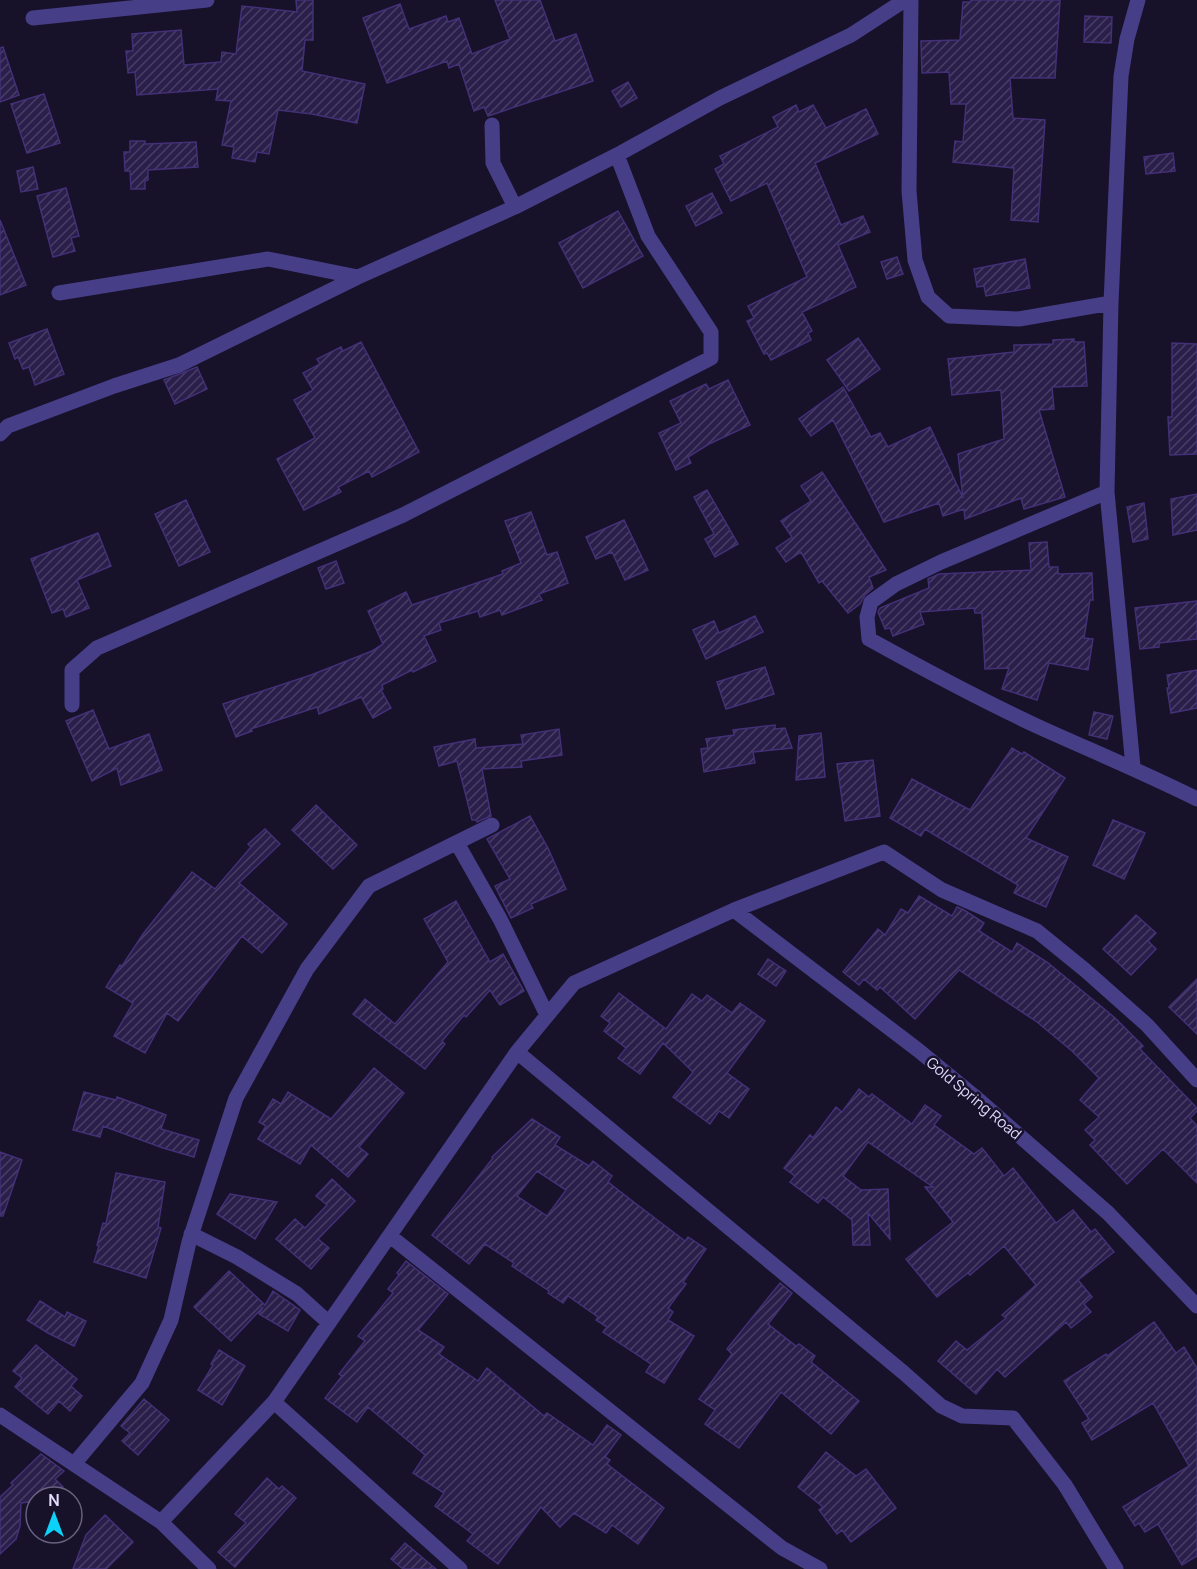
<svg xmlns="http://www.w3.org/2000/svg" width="1197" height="1569" font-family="Manrope,sans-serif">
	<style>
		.building { fill: url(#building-hatch); stroke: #433076; stroke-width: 1.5; fill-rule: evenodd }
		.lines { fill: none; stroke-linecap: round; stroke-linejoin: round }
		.minor { stroke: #463e87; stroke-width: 15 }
		.labels { text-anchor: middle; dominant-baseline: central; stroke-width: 5; stroke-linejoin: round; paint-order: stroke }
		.street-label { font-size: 15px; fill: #e1dbfe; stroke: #17112a }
	</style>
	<defs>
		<pattern id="building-hatch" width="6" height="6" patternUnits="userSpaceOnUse" patternTransform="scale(1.5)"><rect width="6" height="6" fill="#2a1e4a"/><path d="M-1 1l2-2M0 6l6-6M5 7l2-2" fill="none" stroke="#493e65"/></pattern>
	</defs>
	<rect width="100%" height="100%" fill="#17112a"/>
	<!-- building -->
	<path class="building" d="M296,0H313V40H305L302,71L365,84L357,123L312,114L278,110L269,154L257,152L255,162L232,158L234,147L222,145L231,101L216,100L218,89L137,95L135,72L128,73L126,51H133L132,34L181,30L184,65L221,62L222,52L236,54L242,6L297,12Z
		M495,0H540L555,41L576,34L593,81L488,116L484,107L474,111L459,64L449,68L447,61L387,83L363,18L400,4L409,29L446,16L448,22L459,18L472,54L510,39Z
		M971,0H1060L1055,78H1010L1013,118L1045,120L1038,222L1011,220L1014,168L953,162L955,141L963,142L966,104H951L949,72L922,73L921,41L960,40L963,2H970Z
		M1085,16L1112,17L1111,43L1084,42Z
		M3,47L19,95L0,102V48Z
		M628,82L637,98L621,107L612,91Z
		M44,94L60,143L27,153L11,104Z
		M796,105L799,112L813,105L826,128L866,109L878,134L815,163L841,225L863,216L870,232L838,245L856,287L802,312L812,331L808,333L811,340L771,360L767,353L764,354L747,321L754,318L748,306L807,277L767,183L731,201L715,169L724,164L720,156L778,127L773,117Z
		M130,141H145V144L196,142L198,167L148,170V180L145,181V189H131L130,171H125L124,152H130Z
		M1173,153L1175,171L1146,174L1144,157Z
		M33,167L38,189L21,192L17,171Z
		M66,188L79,236L71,238L75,251L53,257L37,196Z
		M712,193L722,213L696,226L686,206Z
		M618,211L643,256L583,288L559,243Z
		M0,220L26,285L0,295Z
		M897,257L903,274L887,279L881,262Z
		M1025,259L1030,288L986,296L984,286L977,287L974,269Z
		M47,329L64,374L35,385L29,367L23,369L18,357L15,359L9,343Z
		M858,338L880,369L849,391L827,360Z
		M1074,339V342H1084L1087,386L1052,387L1054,409L1039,410L1065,497L1024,509L1021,498L965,519L964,509L943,516L939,503L884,522L833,420L811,436L799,419L843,387L871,437L880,433L888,447L930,427L963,498L958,454L1004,439L1001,390L952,395L948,359L1014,352V345L1053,344V340Z
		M361,342L419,452L372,477L369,471L338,487L341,492L304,510L277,459L315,438L294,400L313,390L303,373L320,364L317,359L341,347L343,351Z
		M1172,343L1197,344V454L1170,455L1168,417H1172Z
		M197,367L207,389L175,404L164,380Z
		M728,380L750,425L709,444L688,457L691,463L676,470L659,433L681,423L670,401L706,384L709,389Z
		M822,472L886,570L869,577L873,588L865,595L860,604L848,613L822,581L819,583L801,552L786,562L776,548L792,537L781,521L811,501L801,486Z
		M707,490L738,544L715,557L705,539L714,534L694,497Z
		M1197,494V530L1173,535L1171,499Z
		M186,500L210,552L179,566L155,514Z
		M1144,503L1148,539L1133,542L1127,507Z
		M531,512L547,555L557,552L568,583L539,594L542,600L502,615L500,610L480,617L478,611L439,623L441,630L424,636L436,661L413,672L412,670L382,685L383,689L381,690L391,708L373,718L361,697L319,714L317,707L251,729L252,731L236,737L223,704L311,675L372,651L383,644L368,611L406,592L412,605L503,574L502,571L521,563L505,521Z
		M624,520L648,570L625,580L612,552L596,559L586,537Z
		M98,533L111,566L77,580L89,608L66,617L63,609L52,613L31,559Z
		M1047,542L1049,567H1058V574L1092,573L1093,600H1090L1084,638L1093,639L1088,670L1049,663L1037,700L1002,689L1009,668L985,669L982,613H975L974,608L920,612L924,624L893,636L890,628L885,629L878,612L880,608L929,588L928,579L939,574L1031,570L1029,543Z
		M336,561L344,583L326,589L318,568Z
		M1197,601V639L1159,643V647L1140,649L1135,608Z
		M755,616L763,632L706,659L693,630L714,621L719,633Z
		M765,667L774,694L726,709L717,682Z
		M1197,670V708L1171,713L1167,688H1169L1167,675Z
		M93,710L109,749L149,734L162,770L121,785L117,768L92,781L66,721Z
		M1094,712L1113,716L1107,739L1089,735Z
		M775,725V729L785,728L792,748L753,752L755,763L704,772L701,749L708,748L706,739L734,735L733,730Z
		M559,729L562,755L521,761L522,767L482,769L491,816L477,822L476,820H472L457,761L439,766L434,747L475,739L476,748L523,744L521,735Z
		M821,733L825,777L796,780L799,736Z
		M1012,748L1022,754L1024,752L1065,778L1026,838L1068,857L1046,907L1014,893L1018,885L925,829L921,836L890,818L912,779L970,810Z
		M873,760L880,816L845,821L837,764Z
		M316,805L357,845L333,869L292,830Z
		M530,816L548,848L566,889L531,904L533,908L511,918L495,886L510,879L487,839Z
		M1113,820L1145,833L1124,879L1093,865Z
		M265,829L280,844L239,883L287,924L262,953L242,936L178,1021L167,1013L145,1053L114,1036L133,1003L106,987L120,965L122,966L143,934L192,872L215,889L251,847L248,844Z
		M919,896L952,916L957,907L964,910L984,923L979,931L1012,952L1017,943L1047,962L1114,1017L1143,1046L1140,1049L1197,1108V1111L1190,1118L1197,1126V1183L1163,1149L1127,1184L1090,1145L1095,1140L1085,1130L1099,1117L1080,1100L1099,1078L1072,1051L1037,1022L959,970L915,1019L880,987L877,990L864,979L859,985L843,972L878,929L885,935L901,909L908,913Z
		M456,901L490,962L503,954L524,991L500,1005L490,990L466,1017L464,1015L442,1041L445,1044L425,1069L353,1014L365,999L395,1024L448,962L424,919Z
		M1136,915L1156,933L1148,941L1156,949L1131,975L1103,949Z
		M768,959L786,971L776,986L758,974Z
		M1197,979V1034L1169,1007Z
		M619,993L666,1029L692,994L702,1001L707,995L732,1013L740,1003L765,1021L727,1073L749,1089L729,1118L719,1111L710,1124L673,1097L693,1072L663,1043L640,1074L618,1058L626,1048L604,1031L610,1023L601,1016Z
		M374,1068L404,1093L359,1147L368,1154L348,1177L311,1145L300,1164L258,1139L266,1126L259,1122L273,1099L281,1104L288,1092L331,1119Z
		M859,1089L869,1097L872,1094L912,1124L925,1105L941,1116L934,1125L974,1154L982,1148L1004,1176L1013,1168L1056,1223L1073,1210L1091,1232L1095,1229L1114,1252L1078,1280L1092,1297L1084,1304L1091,1312L1071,1328L1066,1322L1005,1377L997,1369L976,1394L938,1361L956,1341L967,1350L1006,1318L1002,1315L1036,1285L1004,1246L970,1275L968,1273L937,1297L906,1259L953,1222L925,1187H933L868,1142L843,1176L861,1190L888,1189L890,1239L868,1213L870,1245H853L852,1220L823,1197L818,1203L790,1182L795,1176L784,1168L810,1135L813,1138L836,1107L842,1112Z
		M84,1092L116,1100L117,1097L166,1115L161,1129L199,1140L194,1157L163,1148L103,1126L100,1137L73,1130Z
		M532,1119L560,1137L555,1145L589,1166L593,1161L612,1176L608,1182L635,1203L685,1241L688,1237L706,1249L683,1282L686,1284L668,1308L673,1312L668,1320L694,1336L664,1383L646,1372L651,1364L603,1332L607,1327L596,1320L598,1317L568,1296L563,1303L548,1293L549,1291L512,1266L514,1263L485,1244L469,1264L432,1235L493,1158L492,1157ZM537,1171L566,1190L547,1216L517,1196Z
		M0,1152L22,1160L3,1216H0Z
		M116,1173L165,1182L158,1227L161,1228L146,1278L94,1262L99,1246L97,1245L103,1223L106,1224Z
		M332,1179L355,1201L318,1239L329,1248L311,1269L276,1239L295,1219L305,1228L327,1205L316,1196Z
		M230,1194L277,1202L255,1239L217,1214Z
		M406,1261L448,1294L418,1330L444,1347L439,1354L478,1381L487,1368L544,1416L547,1413L593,1445L607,1425L621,1435L605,1457L610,1460L607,1464L664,1508L638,1544L612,1525L606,1533L574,1513L560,1527L541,1507L498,1564L467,1541L473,1534L435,1506L444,1493L413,1473L425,1455L368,1407L357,1422L325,1398L342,1376L339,1374L365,1341L358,1336L393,1293L388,1289L399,1275L397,1273Z
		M229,1271L265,1305L273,1291L300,1310L288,1331L259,1314L263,1307L231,1341L194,1307Z
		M780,1283L792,1293L768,1324L796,1346L799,1344L815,1356L811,1362L859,1401L831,1434L781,1392L739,1448L705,1424L715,1410L699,1399L732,1354L727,1349Z
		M40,1301L65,1317L67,1312L86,1321L74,1346L48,1333L27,1320Z
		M1154,1322L1176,1353L1184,1347L1197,1368V1556L1182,1565L1158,1524L1145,1532L1139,1523L1135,1526L1123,1507L1189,1466L1153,1403L1092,1440L1082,1423L1089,1419L1064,1381L1106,1354L1107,1356Z
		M36,1345L77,1379L71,1386L82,1396L70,1411L59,1401L48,1414L15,1387L22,1378L13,1371Z
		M219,1350L245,1366L222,1405L198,1390L213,1365L211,1364Z
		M144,1399L169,1420L138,1455L122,1441L130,1433L121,1426Z
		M826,1452L856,1476L866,1469L896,1508L851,1542L842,1530L837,1534L819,1510L823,1507L798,1487Z
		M41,1454L64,1471L55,1479L63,1487L52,1497H36V1501L21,1503L20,1526L16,1539L0,1554V1497L13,1485L11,1483Z
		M267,1478L279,1489L282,1486L296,1498L235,1567L218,1552L246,1523L235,1514Z
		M105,1515L133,1542L106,1569H73L86,1535Z
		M405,1543L436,1569H403L391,1559Z"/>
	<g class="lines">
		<!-- minor -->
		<path class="minor" d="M911,0L909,191L915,260L928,297L949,316L1019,319L1111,303
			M33,18L207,0
			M492,125L493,163L515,207
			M59,293L268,259L358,277
			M0,434L8,426L114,386L179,365L358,277L515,207L617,155L720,98L851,35L905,0
			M1107,492L941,562L896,584L871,602L867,617L869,639C925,670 981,700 1039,727C1092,751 1145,773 1197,799
			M72,705V670L97,648L403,515L711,358V332L648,236L617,155
			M1133,767L1107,492L1111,303L1121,76L1127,39L1138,0
			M457,843L500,919L547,1015
			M734,910L918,1050L974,1096L1108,1213L1197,1306
			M517,1052L904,1373L941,1406L962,1416L1013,1418L1065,1485L1116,1569
			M191,1234L237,1257L297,1294L329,1323
			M390,1236L782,1548L820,1569
			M274,1402L460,1569
			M0,1415L161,1522L209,1569
			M74,1464L142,1383L171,1320L189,1242L236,1098L307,969L369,886L492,825
			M161,1522L274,1402L517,1052L574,983L734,910L884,852L942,890L1037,931L1085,970L1147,1025L1197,1080"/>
	</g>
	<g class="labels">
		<!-- street labels -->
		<g class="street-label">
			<text transform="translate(974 1098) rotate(40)">Gold Spring Road</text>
		</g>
	</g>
	<!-- north arrow -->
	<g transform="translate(54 1515)"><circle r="28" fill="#17112a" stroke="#68627f" stroke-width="1.5"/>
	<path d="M0-4.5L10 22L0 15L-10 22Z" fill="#0cd1f9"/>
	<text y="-9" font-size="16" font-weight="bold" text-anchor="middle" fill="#e1dbfe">N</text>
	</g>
</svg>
